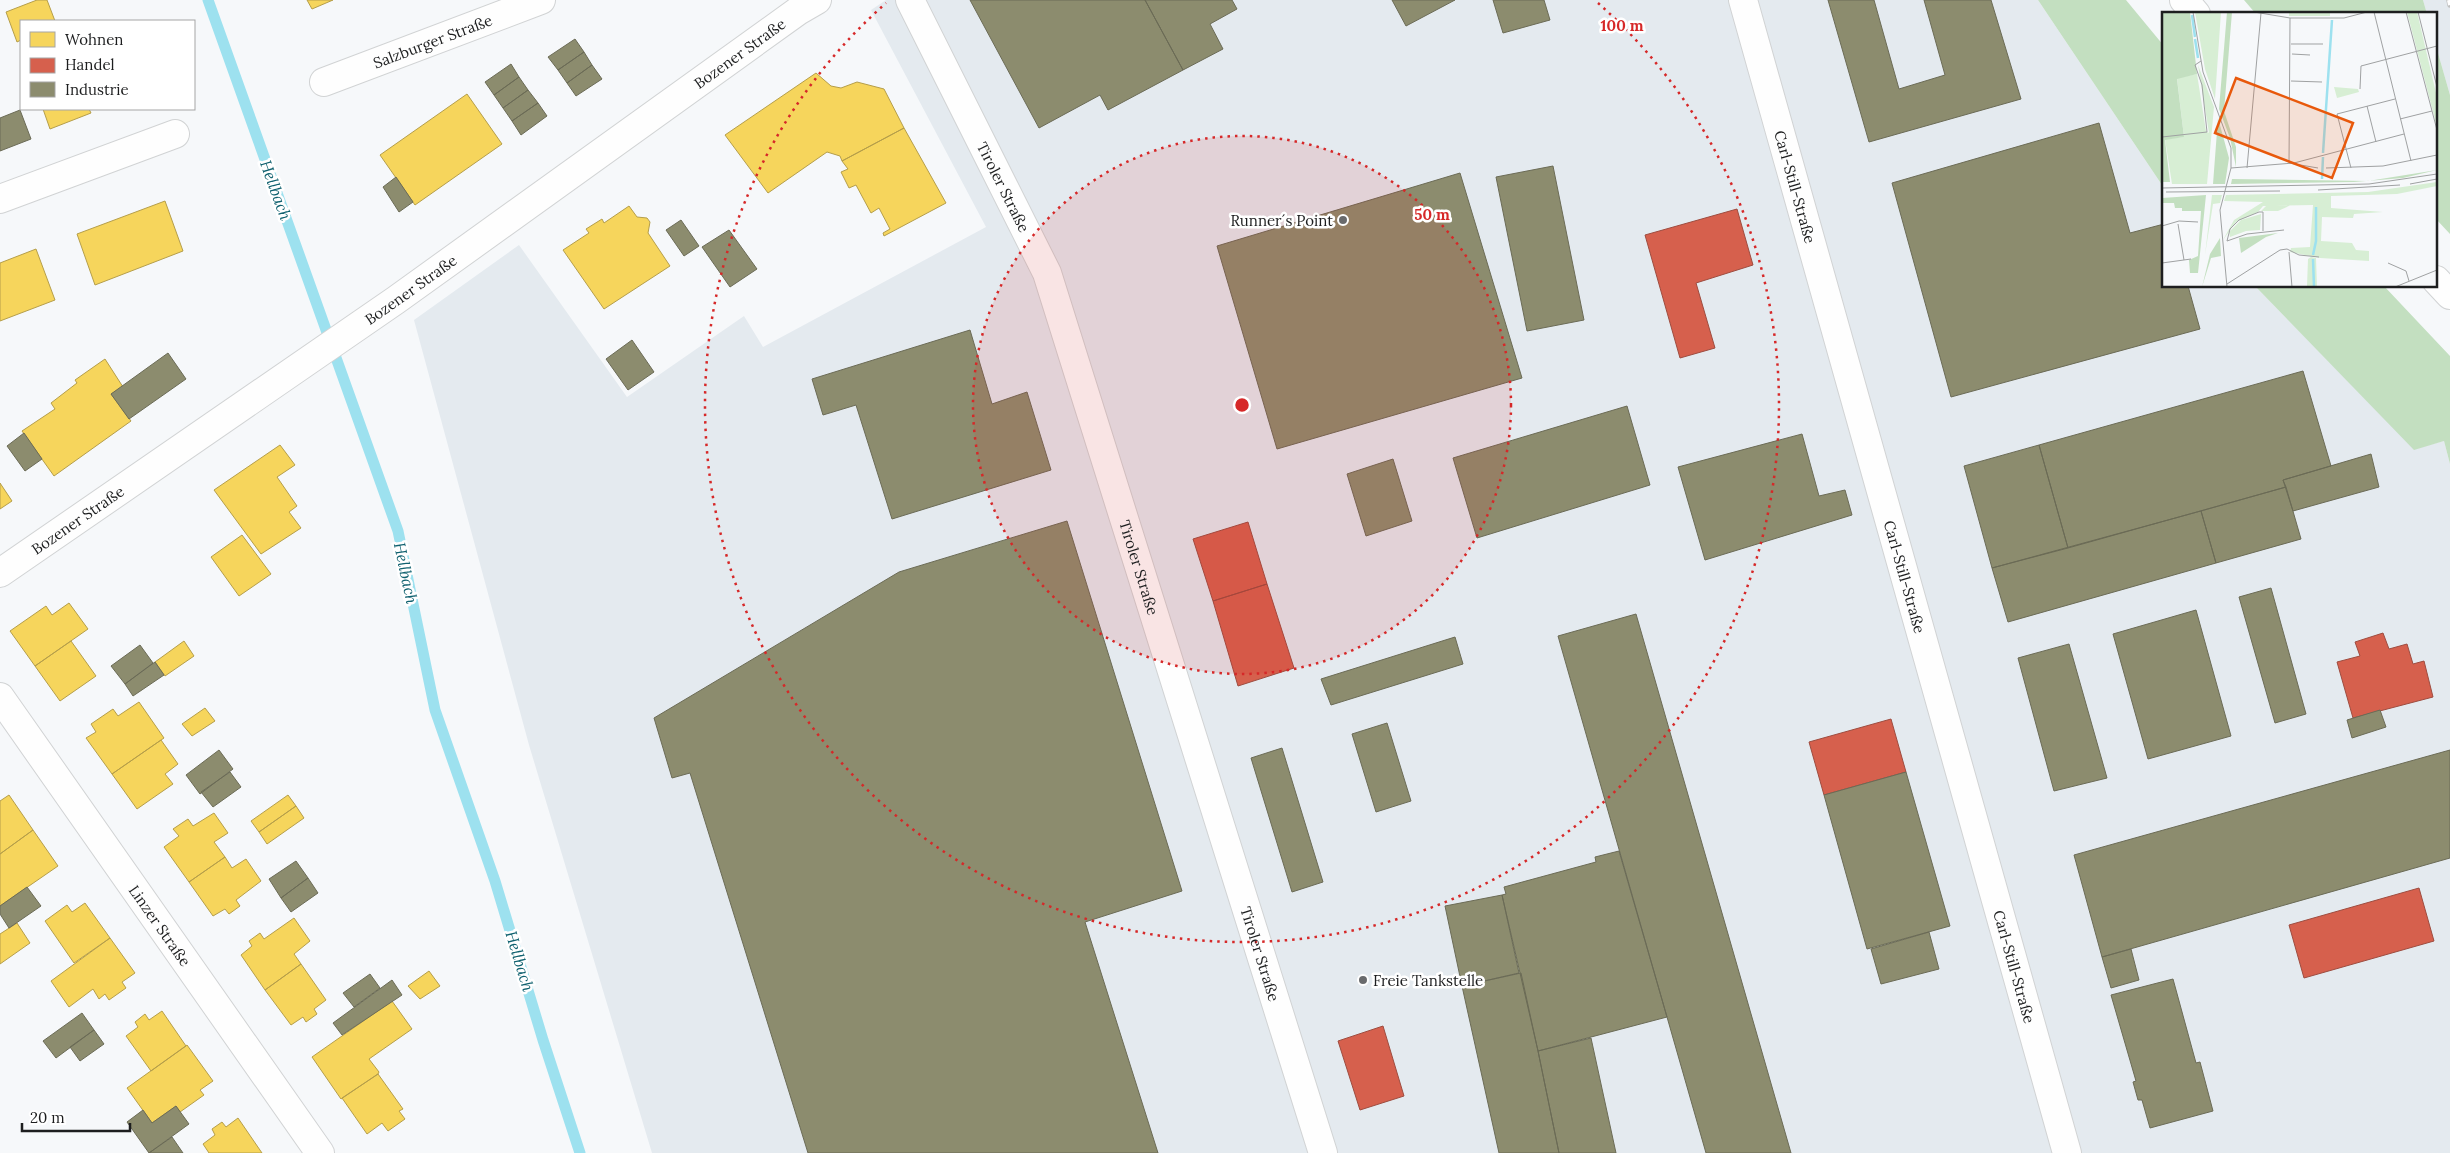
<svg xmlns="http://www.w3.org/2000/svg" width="2450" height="1153" font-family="Lora,serif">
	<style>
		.built { fill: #e4eaef }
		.forest { fill: #c3dfc0 }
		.homes { fill: #f6d55c; stroke: #b59e4a }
		.shops { fill: #d6604d; stroke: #9e4c3f }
		.industry { fill: #8c8c6e; stroke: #6b6b56 }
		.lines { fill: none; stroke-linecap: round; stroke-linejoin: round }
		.stream { stroke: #9de1ef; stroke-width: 11 }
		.street-casing { stroke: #d1d3d4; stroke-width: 30 }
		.secondary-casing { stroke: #d1d3d4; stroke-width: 30 }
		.street { stroke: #fefefe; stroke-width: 28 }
		.secondary { stroke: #fefefe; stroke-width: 28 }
		.rail-casing { stroke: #c0c1c1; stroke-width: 5.5 }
		.rail { stroke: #fff; stroke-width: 4; stroke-dasharray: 11; stroke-linecap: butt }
		.ring { fill: none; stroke: #d62828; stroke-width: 2.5; stroke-dasharray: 2.5 5 }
		.poi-dot { fill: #696a6c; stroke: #fff; stroke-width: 2 }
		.labels { text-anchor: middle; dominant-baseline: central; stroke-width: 5; stroke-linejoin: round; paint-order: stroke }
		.street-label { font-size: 15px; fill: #1d1e1f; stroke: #fff }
		.poi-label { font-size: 15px; fill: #1d1e1f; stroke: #fff; text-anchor: end }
		.water-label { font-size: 16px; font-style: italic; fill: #10616f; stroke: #fff }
		.inset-river { fill: none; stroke: #9de1ef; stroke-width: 2.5 }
		.inset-road { fill: none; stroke: #9fa1a2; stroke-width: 1 }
		.view { fill: #e8590c; fill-opacity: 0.15; stroke: #e8590c; stroke-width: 2.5 }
		.inset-edge { fill: none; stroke: #1d1e1f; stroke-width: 2.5 }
		.centre { fill: #d62828; stroke: #fff; stroke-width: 2.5 }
		.ring-label { font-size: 15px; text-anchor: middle; font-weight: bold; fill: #d62828; stroke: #fff; stroke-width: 5; stroke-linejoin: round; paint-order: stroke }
	</style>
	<rect width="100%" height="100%" fill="#f6f8fa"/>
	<!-- built -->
	<path class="built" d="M886,0H2038L2164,188V286H2255L2414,449L2444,441L2450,464V1153H652L529,745L414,320L519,245L627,397L744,316L763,347L986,227L871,10Z
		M2423,0H2450V95L2436,46V14H2427Z"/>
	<!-- forest -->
	<path class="forest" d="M2038,0H2126L2164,46V188Z
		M2244,0H2423L2427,14H2256Z
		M2436,46L2450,95V234L2436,219Z
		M2255,286H2384L2450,356V464L2444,441L2414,450Z"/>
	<!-- homes -->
	<path class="homes" d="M37,0H47L55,21H21V40L17,42L6,12Z
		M307,0H333L312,9Z
		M816,73L831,86L841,88L857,82L884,89L904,128L842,161L840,156L827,152L768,193L725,135Z
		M467,94L502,144L415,205L380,155Z
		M43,109H89L91,113L50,129Z
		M904,128L946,203L884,236L883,233L890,229L879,208L871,213L856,185L849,188L841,172L848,169L842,161Z
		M165,201L183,251L95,285L77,234Z
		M629,206L637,217L647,218L650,222L648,233L670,266L604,309L563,250L589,233L586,229L602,219L604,223Z
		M36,249L55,300L0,321V263Z
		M105,359L123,387L111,394L131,421L54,476L22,431L55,409L51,403L77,383L75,380Z
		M280,445L295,465L277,477L297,506L289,512L301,528L261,554L214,490Z
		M0,483L12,501L0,509Z
		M242,535L271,574L239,596L211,557Z
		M69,603L88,629L35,666L10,631L46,606L52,615Z
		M71,641L96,676L60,701L35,666Z
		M184,641L194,656L165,676L155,662Z
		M139,702L164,738L112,774L86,738L96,732L91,724L113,709L118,716Z
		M205,708L215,721L192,736L182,724Z
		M161,740L178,764L165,774L173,784L137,809L112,774Z
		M9,795L33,830L0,854V801Z
		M288,795L296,806L259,832L251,821Z
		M296,806L304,818L267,844L259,832Z
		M214,813L228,833L214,842L225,857L189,882L164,847L179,836L173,829L188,819L193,826Z
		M33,830L58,866L0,906V854Z
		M225,857L232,868L246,859L261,881L236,900L240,906L229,914L225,909L213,916L189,882Z
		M85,903L110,938L74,963L45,921L67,905L72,912Z
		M294,918L310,941L294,954L301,964L265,990L241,955L252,946L249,941L260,933L264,939Z
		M17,923L30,943L0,964V934Z
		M110,938L135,973L122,982L126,988L109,1000L105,994L99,999L93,989L69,1007L51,981Z
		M301,964L326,1000L314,1009L317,1014L306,1022L303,1017L291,1025L265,990Z
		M429,971L440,986L420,999L408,986Z
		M392,1001L412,1029L369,1059L379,1072L378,1074L341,1099L312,1057Z
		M162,1011L186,1046L151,1071L126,1036L138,1027L135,1022L145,1014L149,1020Z
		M187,1045L213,1081L200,1090L204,1095L180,1112L176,1106L152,1123L127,1088Z
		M378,1074L403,1109L399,1111L405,1119L388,1131L382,1123L367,1134L342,1098Z
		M238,1118L262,1153H209L203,1144L215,1135L212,1129L222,1122L226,1127Z"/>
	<!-- shops -->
	<path class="shops" d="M1737,209L1753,265L1696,283L1715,348L1680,358L1645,235Z
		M1248,522L1267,584L1213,601L1193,539Z
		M1267,584L1294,668L1238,686L1213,601Z
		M2383,633L2389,649L2407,644L2413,664L2424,661L2433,697L2353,718L2337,662L2360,656L2355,642Z
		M1891,719L1906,772L1824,795L1809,742Z
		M2419,888L2434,941L2304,978L2289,925Z
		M1383,1026L1404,1096L1360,1110L1338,1041Z"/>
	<!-- industry -->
	<path class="industry" d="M970,0H1145L1183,70L1108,110L1100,95L1039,128Z
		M1145,0H1232L1237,9L1210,24L1223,49L1183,70Z
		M1392,0H1455L1406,26Z
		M1493,0H1544L1550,20L1503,33Z
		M1828,0H1874L1899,89L1945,75L1924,0H1991L2021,99L1869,142Z
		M575,39L584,52L558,70L548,57Z
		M584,52L592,65L567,83L558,70Z
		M511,64L519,77L494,95L485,82Z
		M592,65L602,79L576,96L567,83Z
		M519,77L528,90L503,108L494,95Z
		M528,90L538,103L512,121L503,108Z
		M538,103L547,116L521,135L512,121Z
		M20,110L31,139L0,151V118Z
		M2099,123L2130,233L2164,224V286H2188L2200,329L1951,397L1892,183Z
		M1553,166L1584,320L1527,331L1496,177Z
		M1460,173L1522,378L1277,449L1217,246Z
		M396,177L413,202L399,212L383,187Z
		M681,220L699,246L684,256L666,230Z
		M729,230L757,269L730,287L702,247Z
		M970,330L992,404L1027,392L1051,470L892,519L856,405L823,415L812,379Z
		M632,340L654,372L628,390L606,359Z
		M168,353L186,379L129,419L111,394Z
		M2303,371L2331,466L2283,480L2286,487L2068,548L2039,445Z
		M1627,406L1650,485L1477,538L1453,458Z
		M24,433L42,459L25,471L7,446Z
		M1802,434L1819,496L1845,490L1852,515L1705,560L1678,467Z
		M2039,445L2068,548L1992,568L1964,466Z
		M2371,454L2379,487L2293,511L2283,480Z
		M1393,459L1412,521L1366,536L1347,474Z
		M2286,487L2301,539L2216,563L2201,511Z
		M2201,511L2216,563L2008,622L1992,568Z
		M1067,521L1182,891L1085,922L1158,1153H808L690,773L672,778L654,718L899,572Z
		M2271,588L2306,714L2275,723L2239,597Z
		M2196,610L2231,736L2148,759L2113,634Z
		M1636,614L1791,1153H1706L1667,1017L1558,636Z
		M1455,637L1463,664L1331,705L1321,679Z
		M2069,644L2107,778L2054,791L2018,658Z
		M140,645L153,663L125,684L111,666Z
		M155,662L164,675L133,696L125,684Z
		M2380,710L2386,727L2352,738L2347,720Z
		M1387,723L1411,801L1376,812L1352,734Z
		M1282,748L1323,882L1292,892L1251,758Z
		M219,750L233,769L200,794L186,775Z
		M2450,750V858L2102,957L2074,855Z
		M230,772L241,787L213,807L201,792Z
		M1906,772L1950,926L1867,949L1824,795Z
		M1619,851L1667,1017L1538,1051L1502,895L1506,894L1504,887L1596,862L1595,857Z
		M296,861L308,878L281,898L269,879Z
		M308,878L318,893L291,912L281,898Z
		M27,887L41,906L9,928L0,914V906Z
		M1502,895L1519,973L1462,986L1445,906Z
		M1929,932L1939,969L1881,984L1871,949Z
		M2131,949L2139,980L2111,988L2102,957Z
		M1521,973L1538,1051L1559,1153H1499L1462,986Z
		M370,974L380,988L354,1007L343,993Z
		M2173,979L2196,1063L2200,1062L2213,1111L2150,1128L2142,1100H2138L2133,1082L2136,1081L2111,995Z
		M392,980L402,995L342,1035L333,1023Z
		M82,1013L94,1030L56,1058L43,1041Z
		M94,1030L104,1044L80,1061L70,1047Z
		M1591,1038L1616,1153H1559L1538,1051Z
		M176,1106L189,1124L149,1153L127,1122L143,1110L152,1123Z
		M172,1137L183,1153H149Z"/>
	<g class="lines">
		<!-- stream -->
		<path class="stream" d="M208,0L398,531L435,710L495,881L543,1040L580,1153"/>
		<!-- street casing -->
		<g class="street-casing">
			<g id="street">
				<path id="s1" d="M910,0L1047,273L1323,1153"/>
				<path id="s2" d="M1743,0L2067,1153"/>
				<path id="s3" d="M324,82L541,0"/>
				<path d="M0,199L175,134"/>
				<path id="s4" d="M0,573L396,300L798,11L817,0"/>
				<path id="s5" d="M0,697L320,1153"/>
			</g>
		</g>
		<!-- secondary casing -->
		<g class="secondary-casing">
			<path id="secondary" d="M2184,0L2196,14
				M2436,280L2450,295"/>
		</g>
		<!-- street -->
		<use href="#street" class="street"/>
		<!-- secondary -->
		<use href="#secondary" class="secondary"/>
		<!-- rail casing -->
		<g class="rail-casing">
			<path id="rail" d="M2449,0L2450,5"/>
		</g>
		<!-- rail -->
		<use href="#rail" class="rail"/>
	</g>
	<!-- distance rings -->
	<circle cx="1242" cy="405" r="269" fill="#d62828" fill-opacity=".12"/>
	<g class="ring">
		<circle cx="1242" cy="405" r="269"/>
		<path d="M1598 3A537 537 0 1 1 886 3"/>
	</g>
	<!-- markers -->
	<g class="poi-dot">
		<circle cx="1343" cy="220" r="5"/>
		<circle cx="1363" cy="980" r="5"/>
	</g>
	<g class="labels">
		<!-- street labels -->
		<g class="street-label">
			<text stroke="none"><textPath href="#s3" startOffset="116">Salzburger Straße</textPath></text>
			<text stroke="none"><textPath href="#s4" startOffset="904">Bozener Straße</textPath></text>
			<text stroke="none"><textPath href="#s1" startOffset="209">Tiroler Straße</textPath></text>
			<text stroke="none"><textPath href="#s2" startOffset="194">Carl-Still-Straße</textPath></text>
			<text stroke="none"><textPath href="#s4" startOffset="499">Bozener Straße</textPath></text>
			<text stroke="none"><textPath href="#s4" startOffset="94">Bozener Straße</textPath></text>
			<text stroke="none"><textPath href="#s1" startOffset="614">Tiroler Straße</textPath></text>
			<text stroke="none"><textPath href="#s2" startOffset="599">Carl-Still-Straße</textPath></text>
			<text stroke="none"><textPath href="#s5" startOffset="279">Linzer Straße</textPath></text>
			<text stroke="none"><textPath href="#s1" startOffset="1019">Tiroler Straße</textPath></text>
			<text stroke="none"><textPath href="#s2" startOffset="1004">Carl-Still-Straße</textPath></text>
		</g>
		<!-- poi labels -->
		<g class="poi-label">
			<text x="1333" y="220">Runner´s Point</text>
			<text x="1373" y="980" text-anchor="start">Freie Tankstelle</text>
		</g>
		<!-- water labels -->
		<g class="water-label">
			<text transform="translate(276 190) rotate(70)">Hellbach</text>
			<text transform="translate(406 573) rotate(78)">Hellbach</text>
			<text transform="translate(520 961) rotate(73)">Hellbach</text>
		</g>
	</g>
	<!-- overview -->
	<g transform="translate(2162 12)">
		<rect width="275" height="275" fill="#f6f8fa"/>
		<path d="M33,0H59L53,87L43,57ZM127,0H168V4H127ZM245,0H255L275,85V115ZM36,53L52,95L45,172H10L3,127L22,125L15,66L35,62L44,119L47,121ZM172,75L196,77L197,80L175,86ZM275,170V174L235,182L169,184V196L221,200L192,202L191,206L160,205L159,229L190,231L194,238L207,239V249L158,246L128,240L129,236L148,235L151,193L101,194L96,200L74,210L61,228L72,208L101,190L62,189L64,183L206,180ZM50,183H60L58,191L51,192L43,243ZM129,193L116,199H99L104,194ZM99,202L98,218L84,219L68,225L67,220L79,208ZM149,245L154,246L155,275L145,274L146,247Z" fill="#d7eed4"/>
		<path d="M0,0H28L35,62L15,67L22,125L3,128L8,170H0ZM65,0H70L62,99L74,135V155L68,126L57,97ZM56,106L67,146L63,172H51ZM275,158L241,166L192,170L69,172L70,167L206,169ZM44,183L36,261H28L27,248L36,244L39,199H20V196H13L12,191H0V186ZM116,221L104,225L79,241L77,226ZM58,226L59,244L49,246L40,275L48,242Z" fill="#c3dfc0"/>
		<path class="inset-river" d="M30,3L33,25M33,27L36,46M161,141L170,8M160,167L161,145M151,243L154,229V195M151,247L152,275"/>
		<path class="inset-road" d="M31,0L41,60L69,136V156L58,198L65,275M92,0L128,6H182L205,0M212,0L249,149M244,0L275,118M256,0L275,75M128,6L127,151L156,156M129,32H161M130,42L148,43M129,69L160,70M198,77L199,54L275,34M205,94L214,130M238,107L270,99M0,125L45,120L40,73L33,53L39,49M69,156L132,151L242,122M85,156L99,1M164,156L221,154L275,143M189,156L175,102L233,87M248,172L275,167M0,176L207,172L275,162M156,178L238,173M4,180L118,179M16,212L22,248M0,214L17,209L36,210M65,229L68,217L77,208L97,200H101V219M65,229L85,222L122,218M127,240L130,275M0,251L29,247M226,251L244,259L247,269M65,272L118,238L125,237L137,243L157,245M233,275L275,258"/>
		<path class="view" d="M74,66L191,111L170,166L53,121Z"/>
		<rect width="275" height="275" class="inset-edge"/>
	</g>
	<circle cx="1242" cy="405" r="8" class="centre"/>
	<g class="ring-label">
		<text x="1622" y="31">100 m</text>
		<text x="1432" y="220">50 m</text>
	</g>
	<!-- legend -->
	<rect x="20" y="20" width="175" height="90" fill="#ffffff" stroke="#a5a5a5"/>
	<rect x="30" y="32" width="25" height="15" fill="#f6d55c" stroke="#a5a5a5"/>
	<text x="65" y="45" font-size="15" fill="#1d1e1f">Wohnen</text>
	<rect x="30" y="58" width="25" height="15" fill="#d6604d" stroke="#a5a5a5"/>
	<text x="65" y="70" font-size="15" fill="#1d1e1f">Handel</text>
	<rect x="30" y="82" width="25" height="15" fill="#8c8c6e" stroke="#a5a5a5"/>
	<text x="65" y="95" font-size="15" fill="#1d1e1f">Industrie</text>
	<!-- scale -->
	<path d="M22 1123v8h108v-8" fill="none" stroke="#1d1e1f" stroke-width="2.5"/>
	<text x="30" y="1123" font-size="15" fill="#1d1e1f" stroke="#ffffff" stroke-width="4" paint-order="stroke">20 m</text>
</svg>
